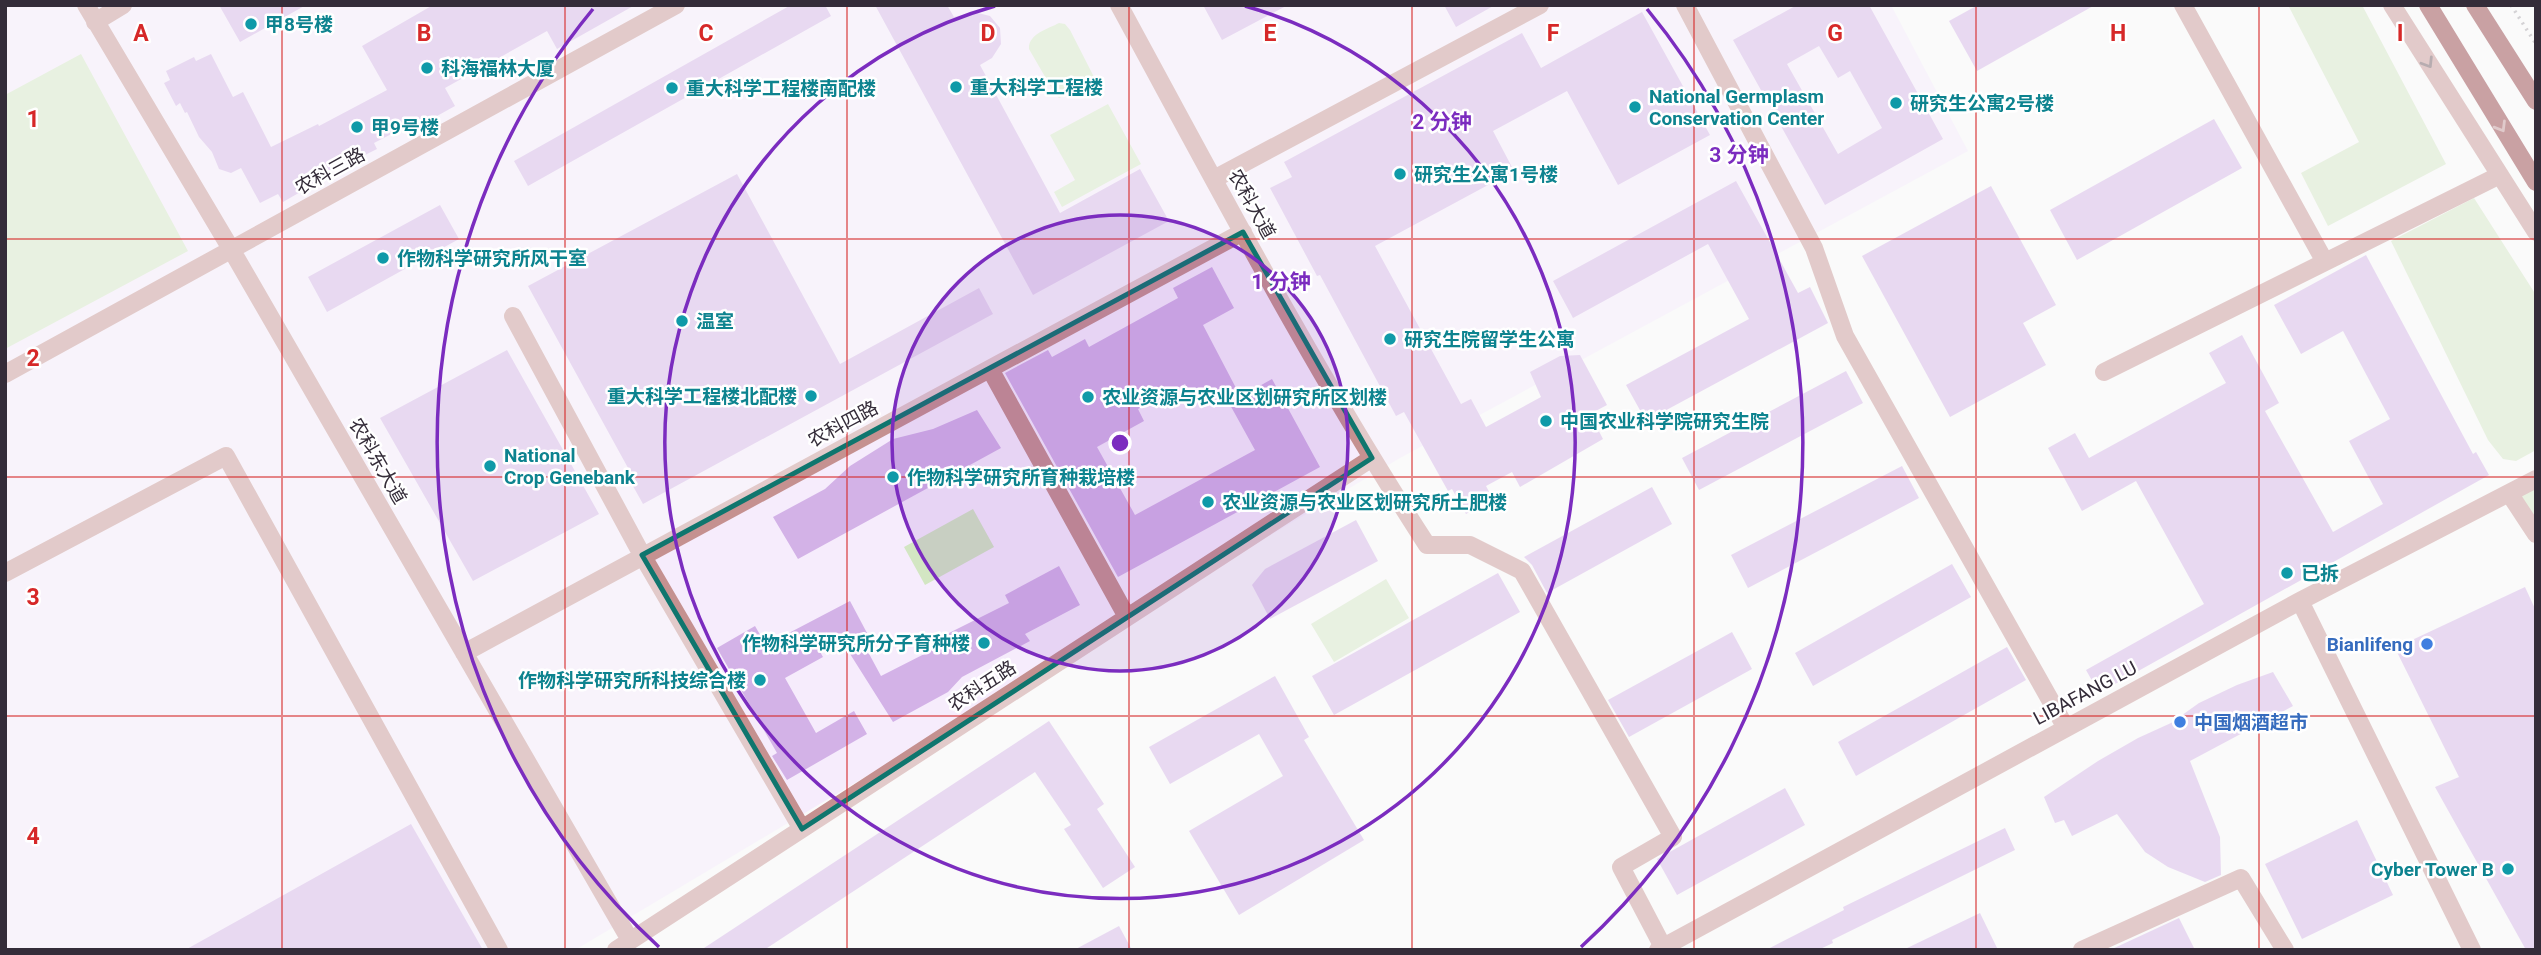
<svg xmlns="http://www.w3.org/2000/svg" width="2541" height="955" font-family="Roboto,'Noto Sans SC',sans-serif">
	<style>
		.built { fill: #f6ecfc }
		.green { fill: #d3e6c3 }
		.building { fill: #d3b2e7; fill-rule: evenodd }
		.lines { fill: none; stroke-linecap: round; stroke-linejoin: round }
		.path { stroke: #a6a2a8; stroke-width: 3.5; stroke-dasharray: 2 5; stroke-linecap: butt }
		.minor { stroke: #c59190; stroke-width: 18 }
		.major { stroke: #8e353b; stroke-width: 18 }
		.oneway { stroke: #674f57 }
		.oneway2 { stroke: #c19093 }
		.marked { fill: none; stroke: #0f766e; stroke-width: 5; stroke-linejoin: round }
		.grid { fill: none; stroke: #d62828; stroke-width: 2; stroke-opacity: 0.55 }
		.ring { fill: none; stroke: #7b2cbf; stroke-width: 3.5 }
		.culture-dot { fill: #0f9aa8; stroke: #fff; stroke-width: 2.5 }
		.shop-dot { fill: #3f7fe0; stroke: #fff; stroke-width: 2.5 }
		.labels { text-anchor: middle; dominant-baseline: central; stroke-width: 5; stroke-linejoin: round; paint-order: stroke }
		.culture-label { font-size: 19px; font-weight: bold; fill: #0d838f; stroke: #fff; text-anchor: start }
		.street-label { font-size: 19px; fill: #342c39; stroke: #fff }
		.shop-label { font-size: 19px; font-weight: bold; fill: #366cbe; stroke: #fff; text-anchor: end }
		.grid-label { font-size: 23px; text-anchor: middle; font-weight: bold; fill: #d62828; stroke: #fff; stroke-width: 5; stroke-linejoin: round; paint-order: stroke }
		.centre { fill: #7b2cbf; stroke: #fff; stroke-width: 3.5 }
		.ring-label { font-size: 21px; text-anchor: middle; font-weight: bold; fill: #7b2cbf; stroke: #fff; stroke-width: 5; stroke-linejoin: round; paint-order: stroke }
	</style>
	<rect width="100%" height="100%" fill="#fafafa"/>
	<!-- built -->
	<path class="built" d="M5,5H1891L1968,151L1400,458L575,950H5Z"/>
	<!-- green -->
	<path class="green" d="M2288,5H2362L2446,164L2328,226L2301,173L2359,142Z
		M1059,23L1065,24L1070,30L1094,77L1091,83L1059,98L1055,94L1029,49C1028,34 1048,29 1059,23Z
		M81,54L188,251L5,349V95Z
		M1108,104L1141,164L1062,207L1054,192L1075,180L1050,135Z
		M2474,198L2536,295V450L2516,461L2503,459L2488,440L2391,241Z
		M2536,487V536L2519,502L2523,494Z
		M973,509L994,547L925,585L904,547Z
		M1386,579L1409,618L1334,662L1311,624Z"/>
	<!-- building -->
	<path class="building" d="M219,5H306L240,42Z
		M433,5H635L557,49L547,31L445,88L455,106L410,131L407,126L374,143L377,149L361,157L358,152L332,166L335,172L283,202L278,194L260,203L241,168L231,173L219,169L212,152L199,137L187,112L185,113L180,103L176,106L164,83L170,80L166,71L194,57L196,61L211,54L233,97L243,92L271,147L318,124L319,126L387,90L362,46Z
		M791,5H825L831,16L528,186L514,161Z
		M875,5H947L954,17L974,12L990,16L1000,28L1001,44L992,58L980,65L1060,213L1140,169L1169,221L1033,295Z
		M1203,5H1288L1222,40Z
		M1444,5H1495L1456,27Z
		M1797,5H1869L1943,139L1825,205L1733,40ZM1819,46L1838,78L1850,71L1882,128L1838,154L1787,64Z
		M1978,5H2095L1977,71L1949,21Z
		M1642,12L1710,135L1618,185L1567,91L1493,131L1514,171L1375,246L1461,404L1471,399L1486,427L1541,397L1530,372L1560,356L1580,355L1607,405L1590,414L1603,439L1520,487L1512,472L1486,486L1493,499L1466,514L1452,489L1448,491L1404,412L1396,416L1320,275L1317,276L1270,188L1292,177L1284,162L1522,33L1541,68Z
		M2214,119L2242,168L2077,260L2050,210Z
		M737,174L840,364L979,288L993,314L643,504L629,479L633,477L528,286Z
		M1736,181L1798,293L1810,287L1828,323L1646,421L1626,385L1749,319L1708,244L1573,318L1553,281Z
		M1991,186L2056,305L2023,323L2046,365L1950,417L1862,256Z
		M440,205L459,239L327,312L308,277Z
		M2366,255L2473,454L2476,452L2489,475L2099,693L2086,670L2204,604L2136,481L2082,511L2048,448L2075,433L2089,458L2226,383L2209,353L2242,335L2279,403L2265,411L2333,532L2383,504L2349,441L2390,419L2343,331L2301,354L2274,305Z
		M1212,267L1234,308L1203,325L1236,388L1194,400L1185,384L1138,409L1144,421L1097,447L1135,515L1255,450L1229,403L1272,379L1320,467L1118,577L1005,373L1048,350L1052,357L1085,339L1089,347L1178,298L1173,288Z
		M507,350L599,514L473,581L380,418Z
		M1846,371L1863,403L1699,490L1682,458Z
		M977,410L1001,448L798,559L773,517L825,489L850,466L893,439L933,429Z
		M1902,466L1919,498L1748,588L1731,555Z
		M1652,487L1672,524L1547,593L1532,565L1524,557Z
		M1356,520L1378,561L1270,619L1252,585L1265,569Z
		M1952,564L1971,597L1813,686L1795,653Z
		M1059,566L1080,605L1025,634L1030,641L962,677L948,692L893,722L840,638L819,650L823,657L785,678L816,733L854,711L867,734L787,780L772,756L777,753L717,648L755,626L766,645L850,601L867,633L860,637L881,676L942,645L939,638L1009,603L1005,595Z
		M1498,573L1520,612L1334,715L1312,676Z
		M2525,587L2536,611V950H2526L2435,787L2459,777L2395,648Z
		M1732,632L1752,669L1629,737L1608,700Z
		M2007,647L2026,680L1856,776L1838,742Z
		M2273,672L2293,706L2190,761L2220,837L2221,875L2205,882L2168,867L2145,852L2117,814L2072,836L2064,820L2055,823L2044,797L2098,761L2138,738L2171,723L2199,703L2237,685Z
		M1275,676L1309,737L1304,740L1364,840L1239,915L1189,831L1283,776L1259,734L1170,784L1149,747Z
		M1049,721L1104,804L1097,809L1135,867L1103,888L1064,829L1071,825L1035,772L764,950H701Z
		M1785,788L1805,825L1677,895L1657,859Z
		M2357,820L2393,895L2302,939L2265,864Z
		M411,824L483,950H185Z
		M2005,828L2015,850L1832,940L1833,943L1818,950H1766L1844,910L1843,907Z
		M1980,913L1998,950H1903Z
		M2179,918L2195,950H2110Z
		M1119,926L1132,950H1074Z"/>
	<g class="lines">
		<!-- path -->
		<path class="path" d="M2511,5L2536,44"/>
		<!-- minor -->
		<path class="minor" d="M86,5L231,249L630,940
			M1119,5C1218,187 1314,371 1427,545H1470L1522,571L1673,837L1621,867L1663,947
			M1685,5L1814,248L1845,336L2066,728
			M2183,5L2325,262
			M2392,5L2536,232
			M95,22L123,5
			M1214,179L1540,5
			M513,316L642,555L802,829
			M990,369L1127,617
			M2104,372L2500,175
			M5,374L676,5
			M2509,493L2536,534
			M5,573L226,456L499,950
			M2300,601L2472,950
			M464,653L1243,232
			M616,950L1372,458
			M1658,950L2300,601L2536,479
			M2082,950L2241,878L2285,950"/>
		<!-- major -->
		<path class="major" d="M2428,5L2536,182
			M2475,5L2536,101"/>
	</g>
	<!-- one-way arrows -->
	<defs><path id="oneway-chevron" d="M-2-3.5L2.5 0L-2 3.5" fill="none" stroke-width="1.6" stroke-linecap="round" stroke-linejoin="round" transform="scale(1.75)"/></defs>
	<use class="oneway" href="#oneway-chevron" transform="translate(2428 63) rotate(58)"/>
	<use class="oneway2" href="#oneway-chevron" transform="translate(2501 127) rotate(59)"/>
	<!-- marked area -->
	<path d="M0 0H2541V955H0ZM1243,232L1372,458L802,829L642,555Z" fill="#fafafa" fill-opacity=".55" fill-rule="evenodd"/>
	<path class="marked" d="M1243,232L1372,458L802,829L642,555Z"/>
	<!-- grid -->
	<path class="grid" d="M282,5V950M565,5V950M847,5V950M1129,5V950M1412,5V950M1694,5V950M1976,5V950M2259,5V950M5,239H2536M5,477H2536M5,716H2536"/>
	<!-- distance rings -->
	<circle cx="1120" cy="443" r="228" fill="#7b2cbf" fill-opacity=".12"/>
	<g class="ring">
		<circle cx="1120" cy="443" r="228"/>
		<path d="M1245 6A455 455 0 1 1 995 6"/>
		<path d="M659 947A683 683 0 0 1 593 9M1647 9A683 683 0 0 1 1581 947"/>
	</g>
	<!-- markers -->
	<g class="culture-dot">
		<circle cx="251" cy="24" r="7"/>
		<circle cx="427" cy="68" r="7"/>
		<circle cx="956" cy="87" r="7"/>
		<circle cx="672" cy="88" r="7"/>
		<circle cx="1896" cy="103" r="7"/>
		<circle cx="1635" cy="107" r="7"/>
		<circle cx="357" cy="127" r="7"/>
		<circle cx="1400" cy="174" r="7"/>
		<circle cx="383" cy="258" r="7"/>
		<circle cx="682" cy="321" r="7"/>
		<circle cx="1390" cy="339" r="7"/>
		<circle cx="811" cy="396" r="7"/>
		<circle cx="1088" cy="397" r="7"/>
		<circle cx="1546" cy="421" r="7"/>
		<circle cx="490" cy="466" r="7"/>
		<circle cx="893" cy="477" r="7"/>
		<circle cx="1208" cy="502" r="7"/>
		<circle cx="2287" cy="573" r="7"/>
		<circle cx="984" cy="643" r="7"/>
		<circle cx="760" cy="680" r="7"/>
		<circle cx="2508" cy="869" r="7"/>
	</g>
	<g class="shop-dot">
		<circle cx="2427" cy="644" r="7"/>
		<circle cx="2180" cy="722" r="7"/>
	</g>
	<g class="labels">
		<!-- culture labels -->
		<g class="culture-label">
			<text x="265" y="24">甲8号楼</text>
			<text x="441" y="68">科海福林大厦</text>
			<text x="970" y="87">重大科学工程楼</text>
			<text x="686" y="88">重大科学工程楼南配楼</text>
			<text x="1649" y="96">National Germplasm<tspan x="1649" dy="22">Conservation Center</tspan></text>
			<text x="1910" y="103">研究生公寓2号楼</text>
			<text x="371" y="127">甲9号楼</text>
			<text x="1414" y="174">研究生公寓1号楼</text>
			<text x="397" y="258">作物科学研究所风干室</text>
			<text x="696" y="321">温室</text>
			<text x="1404" y="339">研究生院留学生公寓</text>
			<text x="797" y="396" text-anchor="end">重大科学工程楼北配楼</text>
			<text x="1102" y="397">农业资源与农业区划研究所区划楼</text>
			<text x="1560" y="421">中国农业科学院研究生院</text>
			<text x="504" y="455">National<tspan x="504" dy="22">Crop Genebank</tspan></text>
			<text x="907" y="477">作物科学研究所育种栽培楼</text>
			<text x="1222" y="502">农业资源与农业区划研究所土肥楼</text>
			<text x="2301" y="573">已拆</text>
			<text x="970" y="643" text-anchor="end">作物科学研究所分子育种楼</text>
			<text x="746" y="680" text-anchor="end">作物科学研究所科技综合楼</text>
			<text x="2494" y="869" text-anchor="end">Cyber Tower B</text>
		</g>
		<!-- street labels -->
		<g class="street-label">
			<text transform="translate(330 171) rotate(-29)">农科三路</text>
			<text transform="translate(1252 204) rotate(61)">农科大道</text>
			<text transform="translate(843 424) rotate(-28)">农科四路</text>
			<text transform="translate(378 461) rotate(60)">农科东大道</text>
			<text transform="translate(982 686) rotate(-33)">农科五路</text>
			<text transform="translate(2085 693) rotate(-28)">LIBAFANG LU</text>
		</g>
		<!-- shop labels -->
		<g class="shop-label">
			<text x="2413" y="644">Bianlifeng</text>
			<text x="2194" y="722" text-anchor="start">中国烟酒超市</text>
		</g>
	</g>
	<g class="grid-label">
		<text x="141" y="41">A</text>
		<text x="424" y="41">B</text>
		<text x="706" y="41">C</text>
		<text x="988" y="41">D</text>
		<text x="1270" y="41">E</text>
		<text x="1553" y="41">F</text>
		<text x="1835" y="41">G</text>
		<text x="2118" y="41">H</text>
		<text x="2400" y="41">I</text>
		<text x="33" y="127">1</text>
		<text x="33" y="366">2</text>
		<text x="33" y="605">3</text>
		<text x="33" y="844">4</text>
	</g>
	<circle cx="1120" cy="443" r="10" class="centre"/>
	<g class="ring-label">
		<text x="1442" y="129">2 分钟</text>
		<text x="1739" y="162">3 分钟</text>
		<text x="1281" y="289">1 分钟</text>
	</g>
	<!-- border -->
	<rect width="2541" height="955" fill="none" stroke="#342c39" stroke-width="14"/>
</svg>
